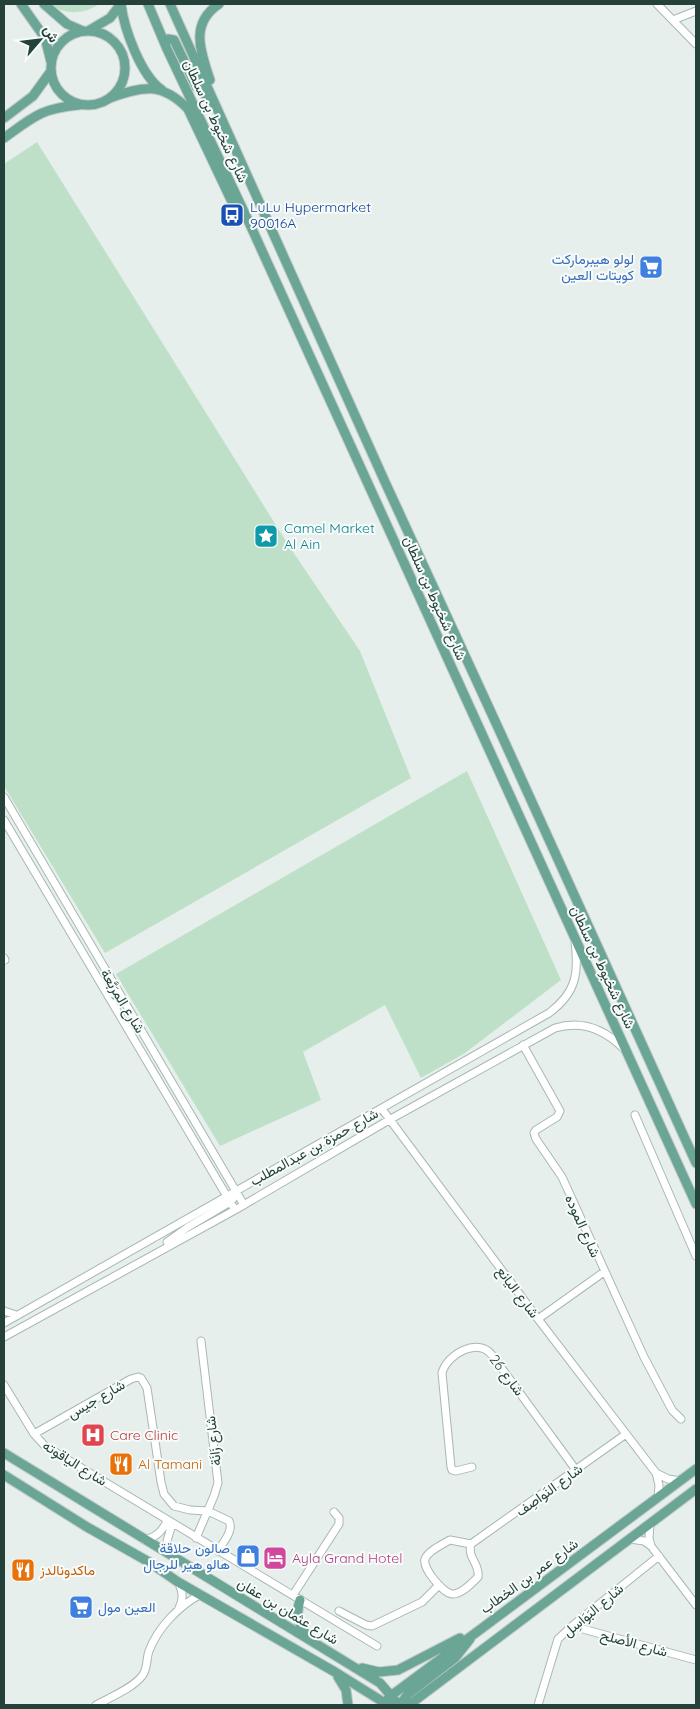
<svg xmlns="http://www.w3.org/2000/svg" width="700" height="1709" font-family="Quicksand,Vazirmatn,sans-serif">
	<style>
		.green { fill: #bfe0c8 }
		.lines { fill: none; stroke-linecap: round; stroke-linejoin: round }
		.minor-casing { stroke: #a8b8b2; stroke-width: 9 }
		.major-casing { stroke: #c2cac8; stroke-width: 11 }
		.minor { stroke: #fff; stroke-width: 7 }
		.major { stroke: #6aa596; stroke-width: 9 }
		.labels { text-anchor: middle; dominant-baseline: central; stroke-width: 4; stroke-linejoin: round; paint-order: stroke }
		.street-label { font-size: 14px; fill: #24423a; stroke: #f7fbf9 }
		.transit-label { font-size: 14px; fill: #164399; stroke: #f7fbf9; text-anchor: start }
		.shop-label { font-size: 14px; fill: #366cbe; stroke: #f7fbf9; text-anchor: end }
		.culture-label { font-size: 14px; fill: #0d838f; stroke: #f7fbf9; text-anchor: start }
		.health-label { font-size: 14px; fill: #be3a42; stroke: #f7fbf9; text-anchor: start }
		.food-label { font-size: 14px; fill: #c56008; stroke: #f7fbf9; text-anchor: start }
		.hotel-label { font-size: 14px; fill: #b23c85; stroke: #f7fbf9; text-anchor: start }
	</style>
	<rect width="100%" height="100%" fill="#e6efeb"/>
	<!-- green -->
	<path class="green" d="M49,4H99C83,15 66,15 49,4Z
		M37,142L289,546L360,651L411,778L105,953L4,786V164Z
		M467,771L561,980L465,1053L421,1078L385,1005L303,1052L321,1100L220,1146L116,974Z"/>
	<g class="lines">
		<!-- minor casing -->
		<g class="minor-casing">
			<path id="minor" d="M657,4L696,44
				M673,20L696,11
				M4,797L244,1205
				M4,820L235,1210
				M4,958L5,960
				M523,1045L560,1111L557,1117L536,1130L534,1133L536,1139L562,1177L644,1357L672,1410L681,1419
				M382,1109L538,1319L656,1473L659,1485L658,1498
				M635,1115L696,1256
				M167,1242L188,1227L227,1204L233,1199
				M4,1311L16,1315
				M538,1319L604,1272
				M4,1323L549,1013C576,993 579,974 575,942
				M4,1337L235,1210L389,1120L555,1028C582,1020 604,1029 623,1048
				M4,1385L34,1434L45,1446L377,1646
				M34,1434L131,1379L138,1377L141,1378L147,1388L161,1482L164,1494L174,1506L190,1510L208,1511L229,1521C234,1531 223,1542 218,1551
				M472,1467L456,1471L452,1470L451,1467L442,1373C447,1354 478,1337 492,1355L576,1470
				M656,1473L668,1479L681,1481
				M650,1524L649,1538L651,1546
				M196,1538L214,1496L218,1483L201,1341
				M630,1539L644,1541L651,1546L696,1605
				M144,1540C156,1537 162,1532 167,1521
				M471,1544C467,1559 480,1563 478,1577C472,1583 461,1595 452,1594C443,1593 422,1568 425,1559C428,1551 443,1544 450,1540L471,1544L626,1434
				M170,1555L167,1541L172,1524
				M178,1582C183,1591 184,1599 179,1608
				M293,1595L339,1524V1518L334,1512
				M339,1611L366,1625L372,1626L422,1602L439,1585
				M572,1626L696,1660
				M96,1705C109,1698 133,1688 142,1676C148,1669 146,1659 149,1651C158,1627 179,1606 201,1594
				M538,1705L558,1639L572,1626L659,1556"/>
		</g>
		<!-- major casing -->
		<g class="major-casing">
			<path id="major" d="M21,4L45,38L51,62
				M44,4L67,24L83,31
				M121,4C124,29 141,76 162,90
				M148,4L167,49L247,218L696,1204
				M170,4L385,482L501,734L696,1163
				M88,31L110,18L121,4
				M51 68a37 37 0 1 1 74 0a37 37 0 1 1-74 0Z
				M165,44L168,39L174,40L196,86L215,105
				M210,80C201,52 189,24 219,4
				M110,98C143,86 162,82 188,109L233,204L240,214L246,218
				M4,118L33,96L51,71
				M4,138C33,117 42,108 79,105
				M4,1453L380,1683L399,1705
				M4,1475L87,1527L149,1562L178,1582L335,1672L388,1705
				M300,1600C295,1615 299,1626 309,1638
				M362,1668L379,1672L398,1670L460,1638
				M338,1677L346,1690L348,1705
				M388,1698L696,1469
				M403,1705V1701L407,1695L455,1658L470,1639
				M409,1705L696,1489"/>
		</g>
		<!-- minor -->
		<use href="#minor" class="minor"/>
		<!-- major -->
		<use href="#major" class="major"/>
	</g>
	<!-- icons -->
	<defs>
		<g id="bus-square" transform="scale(1.25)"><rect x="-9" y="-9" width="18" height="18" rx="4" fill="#1a4fb4" stroke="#f7fbf9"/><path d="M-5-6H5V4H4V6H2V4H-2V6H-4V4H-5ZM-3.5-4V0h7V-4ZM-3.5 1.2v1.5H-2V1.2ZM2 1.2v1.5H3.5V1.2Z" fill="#fff"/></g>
		<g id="supermarket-square" transform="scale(1.25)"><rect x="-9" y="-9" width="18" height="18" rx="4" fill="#3f7fe0" stroke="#f7fbf9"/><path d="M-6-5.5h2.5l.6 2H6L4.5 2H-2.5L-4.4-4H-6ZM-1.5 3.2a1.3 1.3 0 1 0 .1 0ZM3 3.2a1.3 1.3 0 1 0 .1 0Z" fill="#fff"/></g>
		<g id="sight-square" transform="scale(1.25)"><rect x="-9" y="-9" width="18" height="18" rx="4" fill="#0f9aa8" stroke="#f7fbf9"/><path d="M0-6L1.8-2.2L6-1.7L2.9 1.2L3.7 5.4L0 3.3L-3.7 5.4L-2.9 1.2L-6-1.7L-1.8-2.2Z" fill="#fff"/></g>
		<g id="hospital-square" transform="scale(1.25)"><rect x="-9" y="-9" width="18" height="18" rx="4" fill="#e0444e" stroke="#f7fbf9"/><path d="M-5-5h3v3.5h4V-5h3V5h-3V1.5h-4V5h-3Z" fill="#fff"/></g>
		<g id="restaurant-square" transform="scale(1.25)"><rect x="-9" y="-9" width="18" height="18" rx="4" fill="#e8710a" stroke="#f7fbf9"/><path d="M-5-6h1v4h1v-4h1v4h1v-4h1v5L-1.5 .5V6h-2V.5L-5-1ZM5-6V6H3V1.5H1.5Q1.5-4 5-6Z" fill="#fff"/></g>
		<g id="shop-square" transform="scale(1.25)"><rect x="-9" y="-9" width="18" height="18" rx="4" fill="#3f7fe0" stroke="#f7fbf9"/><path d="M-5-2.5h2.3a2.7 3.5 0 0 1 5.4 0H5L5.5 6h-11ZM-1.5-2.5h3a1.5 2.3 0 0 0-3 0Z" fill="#fff"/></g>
		<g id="hotel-square" transform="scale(1.25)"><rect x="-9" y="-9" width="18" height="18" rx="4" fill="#d1479c" stroke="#f7fbf9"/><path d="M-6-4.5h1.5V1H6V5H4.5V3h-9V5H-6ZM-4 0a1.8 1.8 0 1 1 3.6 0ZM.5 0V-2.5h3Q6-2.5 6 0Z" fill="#fff"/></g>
	</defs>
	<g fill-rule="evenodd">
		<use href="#bus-square" x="232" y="215"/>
		<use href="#supermarket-square" x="651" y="267"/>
		<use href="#sight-square" x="266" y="536"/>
		<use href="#hospital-square" x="93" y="1435"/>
		<use href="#restaurant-square" x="121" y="1464"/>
		<use href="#shop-square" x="248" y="1556"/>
		<use href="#hotel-square" x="275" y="1558"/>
		<use href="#restaurant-square" x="23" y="1570"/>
		<use href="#supermarket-square" x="81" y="1607"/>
	</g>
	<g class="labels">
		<!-- street labels -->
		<g class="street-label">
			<text transform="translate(216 121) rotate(65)">شارع شخبوط بن سلطان</text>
			<text transform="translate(435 598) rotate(66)">شارع شخبوط بن سلطان</text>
			<text transform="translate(603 967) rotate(65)">شارع شخبوط بن سلطان</text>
			<text transform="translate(123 1001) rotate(59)">شارع المِرَبَّعة</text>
			<text transform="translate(314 1147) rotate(-29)">شارع حمزة بن عبدالمطلب</text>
			<text transform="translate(583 1226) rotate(66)">شارع الموده</text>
			<text transform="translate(518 1292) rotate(53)">شارع اليانع</text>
			<text transform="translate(507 1375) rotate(53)">شارع 26</text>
			<text transform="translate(96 1399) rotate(-30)">شارع جيس</text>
			<text transform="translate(213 1441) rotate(-97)">شارع زَانَة</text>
			<text transform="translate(75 1463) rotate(32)">شارع الياقوته</text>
			<text transform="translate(549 1490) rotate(-36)">شارع النَواصِف</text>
			<text transform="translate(529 1576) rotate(-36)">شارع عمر بن الخطاب</text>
			<text transform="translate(593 1610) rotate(-40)">شارع البَوَاسِل</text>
			<text transform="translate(288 1611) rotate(31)">شارع عثمان بن عفان</text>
			<text transform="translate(634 1643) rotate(15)">شارع الأصلح</text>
		</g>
		<!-- transit labels -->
		<g class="transit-label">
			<text x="250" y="207">LuLu Hypermarket<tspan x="250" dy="16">90016A</tspan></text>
		</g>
		<!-- shop labels -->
		<g class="shop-label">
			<text x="634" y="259">لولو هيبرماركت<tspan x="634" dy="16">كويتات العين</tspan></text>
			<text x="230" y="1548">صالون حلاقة<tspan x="230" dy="16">هالو هير للرجال</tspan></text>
			<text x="98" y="1607" text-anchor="start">العين مول</text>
		</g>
		<!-- culture labels -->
		<g class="culture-label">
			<text x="284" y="528">Camel Market<tspan x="284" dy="16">Al Ain</tspan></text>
		</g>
		<!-- health labels -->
		<g class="health-label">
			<text x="110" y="1435">Care Clinic</text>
		</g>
		<!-- food labels -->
		<g class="food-label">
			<text x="138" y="1464">Al Tamani</text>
			<text x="40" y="1570">ماكدونالدز</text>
		</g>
		<!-- hotel labels -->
		<g class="hotel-label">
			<text x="292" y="1558">Ayla Grand Hotel</text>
		</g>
	</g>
	<!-- border -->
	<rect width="700" height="1709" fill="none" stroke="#24423a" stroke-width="10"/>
	<!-- north arrow -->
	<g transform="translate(40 40) rotate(62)" stroke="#f7fbf9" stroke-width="4" paint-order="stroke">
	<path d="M0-4L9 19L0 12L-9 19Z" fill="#24423a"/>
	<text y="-8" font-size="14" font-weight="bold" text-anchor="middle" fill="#24423a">ش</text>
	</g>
</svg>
